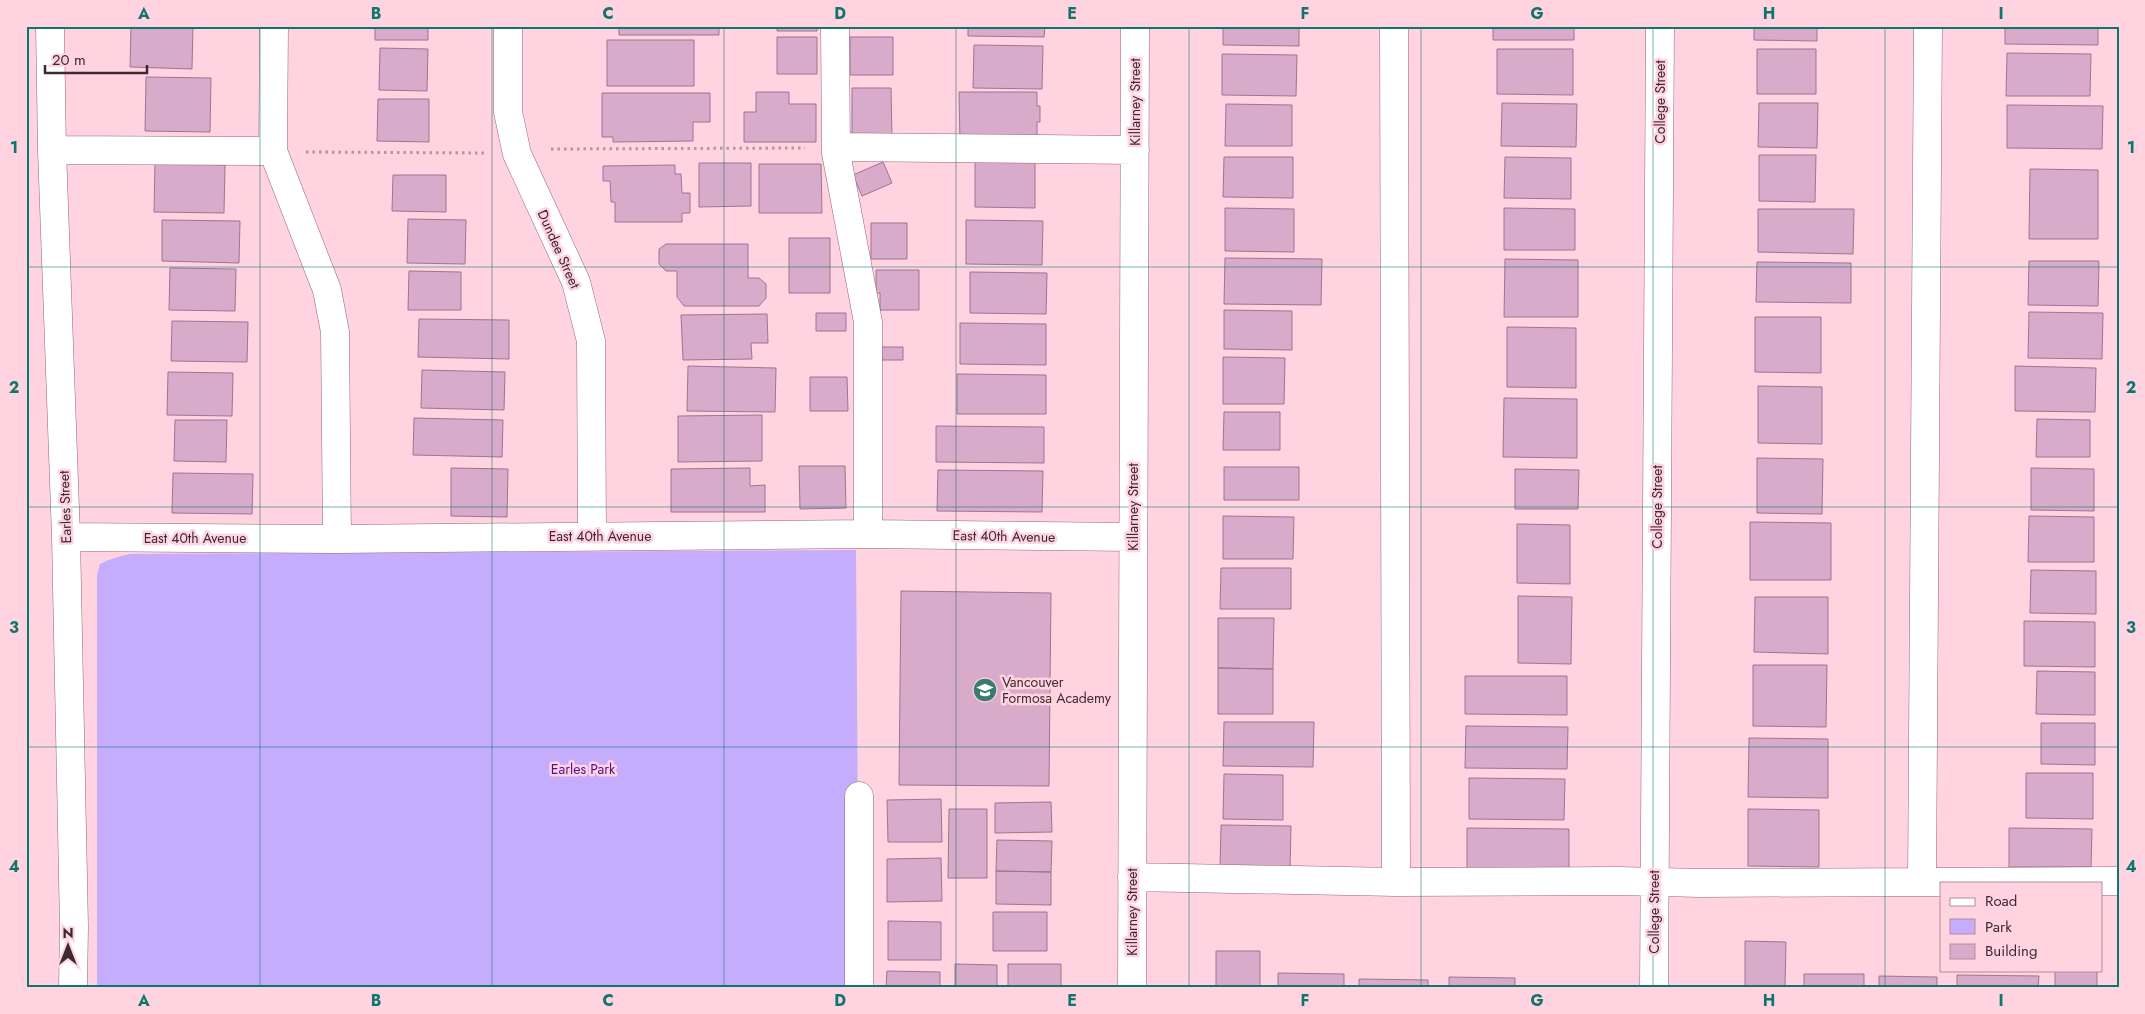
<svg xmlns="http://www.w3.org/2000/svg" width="2145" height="1014" font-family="Jost,sans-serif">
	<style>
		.green { fill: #c5acfc }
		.building { fill: #d7abc9; stroke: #9e7592 }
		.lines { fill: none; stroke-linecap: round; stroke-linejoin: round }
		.minor-casing { stroke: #956575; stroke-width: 29 }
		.path { stroke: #b8949f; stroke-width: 3; stroke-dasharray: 2.5 4; stroke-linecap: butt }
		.minor { stroke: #fff; stroke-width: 28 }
		.grid { fill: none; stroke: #0f766e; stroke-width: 1; stroke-opacity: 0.55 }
		.labels { text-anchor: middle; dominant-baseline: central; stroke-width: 5; stroke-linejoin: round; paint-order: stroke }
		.street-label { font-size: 14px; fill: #3e2930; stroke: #ffd3e0 }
		.poi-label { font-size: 14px; fill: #3e2930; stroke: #ffd3e0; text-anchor: start }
		.park-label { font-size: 14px; fill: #4e1090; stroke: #ffd3e0 }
		.neatline { fill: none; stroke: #0f766e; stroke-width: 2 }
		.grid-label { font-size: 16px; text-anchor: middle; font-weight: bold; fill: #0f766e }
	</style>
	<rect width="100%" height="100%" fill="#ffd3e0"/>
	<!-- green -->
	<path class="green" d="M856,550L859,988H97V575L100,564C110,559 119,556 130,554Z"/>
	<!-- building -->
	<path class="building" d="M131,26H193L192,69L130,67Z
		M375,26H428V40H375Z
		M619,26H719V35H619Z
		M777,26H817V31H777Z
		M968,26H1045L1044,37L968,36Z
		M1223,26H1299V46L1223,45Z
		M1493,26H1574V40H1493Z
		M1754,26H1817V41L1754,40Z
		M2005,26H2098V45L2005,44Z
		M777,37H817V74H777Z
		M850,37H893V75H850Z
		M607,40H694V86H607Z
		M974,45L1043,46L1042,89L973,88Z
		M380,48L428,49L427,91L379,90Z
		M1497,49H1573V95L1497,94Z
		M1757,49H1816V94H1757Z
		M2007,53L2091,54L2090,96H2006Z
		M1222,54L1297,55L1296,96L1222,95Z
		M146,77L211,78L210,132L145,131Z
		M852,88H891L892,137H852Z
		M756,92H789V104H816V142H744V112H756Z
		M959,92H1037V106H1040V122H1037V142L960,143Z
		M602,93H710V122H693V141L613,142V137H602Z
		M378,99H429V142L377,141Z
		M1502,103L1577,104L1576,147L1501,146Z
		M1759,103H1818L1817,148L1758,147Z
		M1226,104L1292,105V146H1225Z
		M2007,105L2103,106L2102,149L2007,148Z
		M1759,155H1816L1815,202L1759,201Z
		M1224,157H1293V198L1223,197Z
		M1505,157L1571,158V199L1504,198Z
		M883,162L892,183L862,196L853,175Z
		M975,162H1035V208L975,207Z
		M155,163L225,165L224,213L154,212Z
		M699,163H751V206L699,207Z
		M759,164H821L822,213H759Z
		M675,165V174H681L682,193H690V213H682V222H615V202H611L610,181H603V166Z
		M2030,169L2098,170V239H2029Z
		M393,175H446V212L392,211Z
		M1225,208L1294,209V252L1225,251Z
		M1504,208L1575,209V250H1504Z
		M1758,209H1854L1853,254L1758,252Z
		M408,219L466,220L465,264L407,263Z
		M162,220L240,221L239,263L162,261Z
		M966,220L1043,221L1042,265L966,264Z
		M871,223H907V259H871Z
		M789,238H830V293H789Z
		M666,244H748V278H759L766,284V298L759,306H684L677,297V271H666L659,264V249Z
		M1225,258L1322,259L1321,305L1224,304Z
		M1505,259L1578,260V317H1504Z
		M2029,261H2099L2098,306L2028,305Z
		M1757,262L1851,263V303L1756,302Z
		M170,268L236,269L235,311L169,310Z
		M876,270H919V310H880V293H876Z
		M409,271L461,272V310H408Z
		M970,272L1047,273L1046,314L970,313Z
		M1224,310L1292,311V350L1224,349Z
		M2029,312L2103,313L2102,359L2028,358Z
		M816,313H846V331H816Z
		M767,314L768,343H751L752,359L683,360L681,315Z
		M1755,317H1821V373L1755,372Z
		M419,319L509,320V359L418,357Z
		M172,321L248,322L247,362L171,361Z
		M960,323L1046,324V365L960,364Z
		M1507,327L1576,328V388L1507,387Z
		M879,347H903V360H880Z
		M1223,357L1285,358L1284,404H1223Z
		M688,366L776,368L775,412L687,411Z
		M2015,366L2096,368L2095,412L2015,411Z
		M422,370L505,372L504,410L421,408Z
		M168,372L233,373L232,416L167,415Z
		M957,374L1046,375V414H957Z
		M810,377H847L848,411H810Z
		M1758,386L1822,387V444L1758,443Z
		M1504,398L1577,399V458L1503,457Z
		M1224,412H1280V450H1223Z
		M762,415V461L678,462V416Z
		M414,418L503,420L502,457L413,455Z
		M2037,419L2090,420V457H2036Z
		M175,420H227L226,462L174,461Z
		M936,426L1044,427V463L936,462Z
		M1757,458L1823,459L1822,514L1757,513Z
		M799,466H845L846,508L800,509Z
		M1224,467H1299V500H1224Z
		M451,468L508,469L507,517L451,516Z
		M750,468V486L765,485V512H671V469Z
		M2031,468L2094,469V511L2031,510Z
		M1515,469L1579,470L1578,509H1515Z
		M938,470L1043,471L1042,512L937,511Z
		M173,473L253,474L252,514L172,513Z
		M1223,516L1294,517L1293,559H1223Z
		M2029,516L2094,517V562H2028Z
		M1750,522L1831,523V580H1750Z
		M1517,524L1570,525V584L1517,583Z
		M1221,568H1291V609H1220Z
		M2031,570L2096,571V614L2030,613Z
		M901,591L1051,593L1049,786L899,785Z
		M1518,596L1572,597L1571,664L1518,663Z
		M1755,597H1828V654L1754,652Z
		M1218,618H1274L1273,669L1218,668Z
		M2024,621L2095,622V667L2024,666Z
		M1753,665H1827L1826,727L1753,726Z
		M1218,668L1273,669V714H1218Z
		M2037,671L2095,672V715L2036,714Z
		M1465,676H1567V715L1465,714Z
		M1224,722H1314L1313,767L1223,766Z
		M2041,723H2095V765L2041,764Z
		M1466,726L1568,727L1567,769L1465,768Z
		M1749,738L1828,739V798L1748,797Z
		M2026,773H2093V819L2026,818Z
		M1224,774L1283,775V820L1223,819Z
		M1469,778L1565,779L1564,820L1469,819Z
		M941,799L942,842H888L887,800Z
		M1051,802L1052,832L995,833V803Z
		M949,809H987V878H948Z
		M1748,809L1819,810V867L1748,866Z
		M1221,825L1291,826L1290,870L1220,869Z
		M1467,828L1569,829V870L1467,869Z
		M2009,828L2092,829L2091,867H2009Z
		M997,840L1052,841L1051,872L996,871Z
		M941,858L942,901L887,902V859Z
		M996,871L1051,872V905L996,904Z
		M993,912H1047V951H993Z
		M888,921L941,922V960H888Z
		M1745,941L1786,942L1785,988H1745Z
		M1216,951H1260V988H1216Z
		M955,964L997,965V988H955Z
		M1008,964H1061V988H1008Z
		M2055,970H2097V988H2055Z
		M887,971L940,972V988H886Z
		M1278,973L1344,974V988H1278Z
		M1804,974H1864V988H1804Z
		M1957,975L2039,976L2038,988H1957Z
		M1879,976L1937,977V988H1879Z
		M1449,977L1515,978V988H1449Z
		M1359,979L1428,980V988H1359Z"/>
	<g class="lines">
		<!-- minor casing -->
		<g class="minor-casing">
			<path id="minor" d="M50,26L52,150L66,537L74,927L73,988
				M274,26L273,151L327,290L335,332L337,539
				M508,26V112L517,154L576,282L591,341L592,536
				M835,26L836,153L868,322V534
				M1394,26L1396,882
				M836,147L1135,150
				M52,150L273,151
				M66,537L337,539L868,534L1133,537
				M859,796V988
				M1132,877L1396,882L1619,881L1700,883L2119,881
				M1922,882L1928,26
				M1132,988L1135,26
				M1654,988L1660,26"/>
		</g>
		<!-- path -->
		<path class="path" d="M551,149L805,148
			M306,152L485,153"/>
		<!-- minor -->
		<use href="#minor" class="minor"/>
	</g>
	<!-- grid -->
	<path class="grid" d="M260,26V988M492,26V988M724,26V988M956,26V988M1189,26V988M1421,26V988M1653,26V988M1885,26V988M26,267H2119M26,507H2119M26,747H2119"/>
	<!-- icons -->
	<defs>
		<g id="school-disc" transform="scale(1.25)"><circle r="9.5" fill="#397c6e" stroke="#ffd3e0"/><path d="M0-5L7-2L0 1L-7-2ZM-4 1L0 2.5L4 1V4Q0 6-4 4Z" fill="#fff"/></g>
	</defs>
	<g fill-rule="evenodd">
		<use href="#school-disc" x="985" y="690"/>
	</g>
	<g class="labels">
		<!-- street labels -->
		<g class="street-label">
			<text transform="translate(1135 102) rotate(-90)">Killarney Street</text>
			<text transform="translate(1660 102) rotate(-90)">College Street</text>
			<text transform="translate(559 249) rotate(66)">Dundee Street</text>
			<text transform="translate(65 507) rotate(-92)">Earles Street</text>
			<text transform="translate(1133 507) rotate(-90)">Killarney Street</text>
			<text transform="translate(1657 507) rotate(-90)">College Street</text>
			<text x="600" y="536">East 40th Avenue</text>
			<text transform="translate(1004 536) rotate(1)">East 40th Avenue</text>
			<text x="195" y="538">East 40th Avenue</text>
			<text transform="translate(1132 912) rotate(-90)">Killarney Street</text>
			<text transform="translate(1654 912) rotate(-90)">College Street</text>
		</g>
		<!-- poi labels -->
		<g class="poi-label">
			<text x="1002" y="682">Vancouver<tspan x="1002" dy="16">Formosa Academy</tspan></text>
		</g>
		<!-- park labels -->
		<g class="park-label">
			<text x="583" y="769">Earles Park</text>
		</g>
	</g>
	<!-- border -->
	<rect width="2145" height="1014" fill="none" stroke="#ffd3e0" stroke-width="55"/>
	<!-- legend -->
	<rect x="1940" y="882" width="162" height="90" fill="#ffd3e0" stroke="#b28f9a"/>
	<rect x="1950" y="898" width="25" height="8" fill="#ffffff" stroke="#b28f9a"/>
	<text x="1985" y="906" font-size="15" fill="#3e2930">Road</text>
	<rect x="1950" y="919" width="25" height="15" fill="#c5acfc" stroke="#b28f9a"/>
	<text x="1985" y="932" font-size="15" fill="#3e2930">Park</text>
	<rect x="1950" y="944" width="25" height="15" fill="#d7abc9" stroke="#b28f9a"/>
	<text x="1985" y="956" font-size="15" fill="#3e2930">Building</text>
	<!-- north arrow -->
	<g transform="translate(68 946)" stroke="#ffd3e0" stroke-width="4" paint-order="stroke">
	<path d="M0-4L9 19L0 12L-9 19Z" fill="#3e2930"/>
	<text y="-8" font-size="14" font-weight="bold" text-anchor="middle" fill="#3e2930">N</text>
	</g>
	<!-- scale -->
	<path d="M45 65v8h102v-8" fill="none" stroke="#3e2930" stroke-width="2.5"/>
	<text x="52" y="65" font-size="15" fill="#3e2930" stroke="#ffd3e0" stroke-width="4" paint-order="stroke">20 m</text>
	<rect x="28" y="28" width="2090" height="958" class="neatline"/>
	<g class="grid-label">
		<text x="144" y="19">A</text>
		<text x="376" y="19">B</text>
		<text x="608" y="19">C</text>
		<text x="840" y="19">D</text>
		<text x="1072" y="19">E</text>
		<text x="1305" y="19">F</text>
		<text x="1537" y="19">G</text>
		<text x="1769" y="19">H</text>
		<text x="2001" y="19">I</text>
		<text x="14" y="153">1</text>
		<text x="2131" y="153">1</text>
		<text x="14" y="393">2</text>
		<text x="2131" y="393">2</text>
		<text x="14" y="633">3</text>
		<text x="2131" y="633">3</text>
		<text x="14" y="872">4</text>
		<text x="2131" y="872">4</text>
		<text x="144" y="1006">A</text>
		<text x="376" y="1006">B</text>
		<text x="608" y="1006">C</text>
		<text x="840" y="1006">D</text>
		<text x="1072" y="1006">E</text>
		<text x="1305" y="1006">F</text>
		<text x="1537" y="1006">G</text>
		<text x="1769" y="1006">H</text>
		<text x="2001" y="1006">I</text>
	</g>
</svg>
